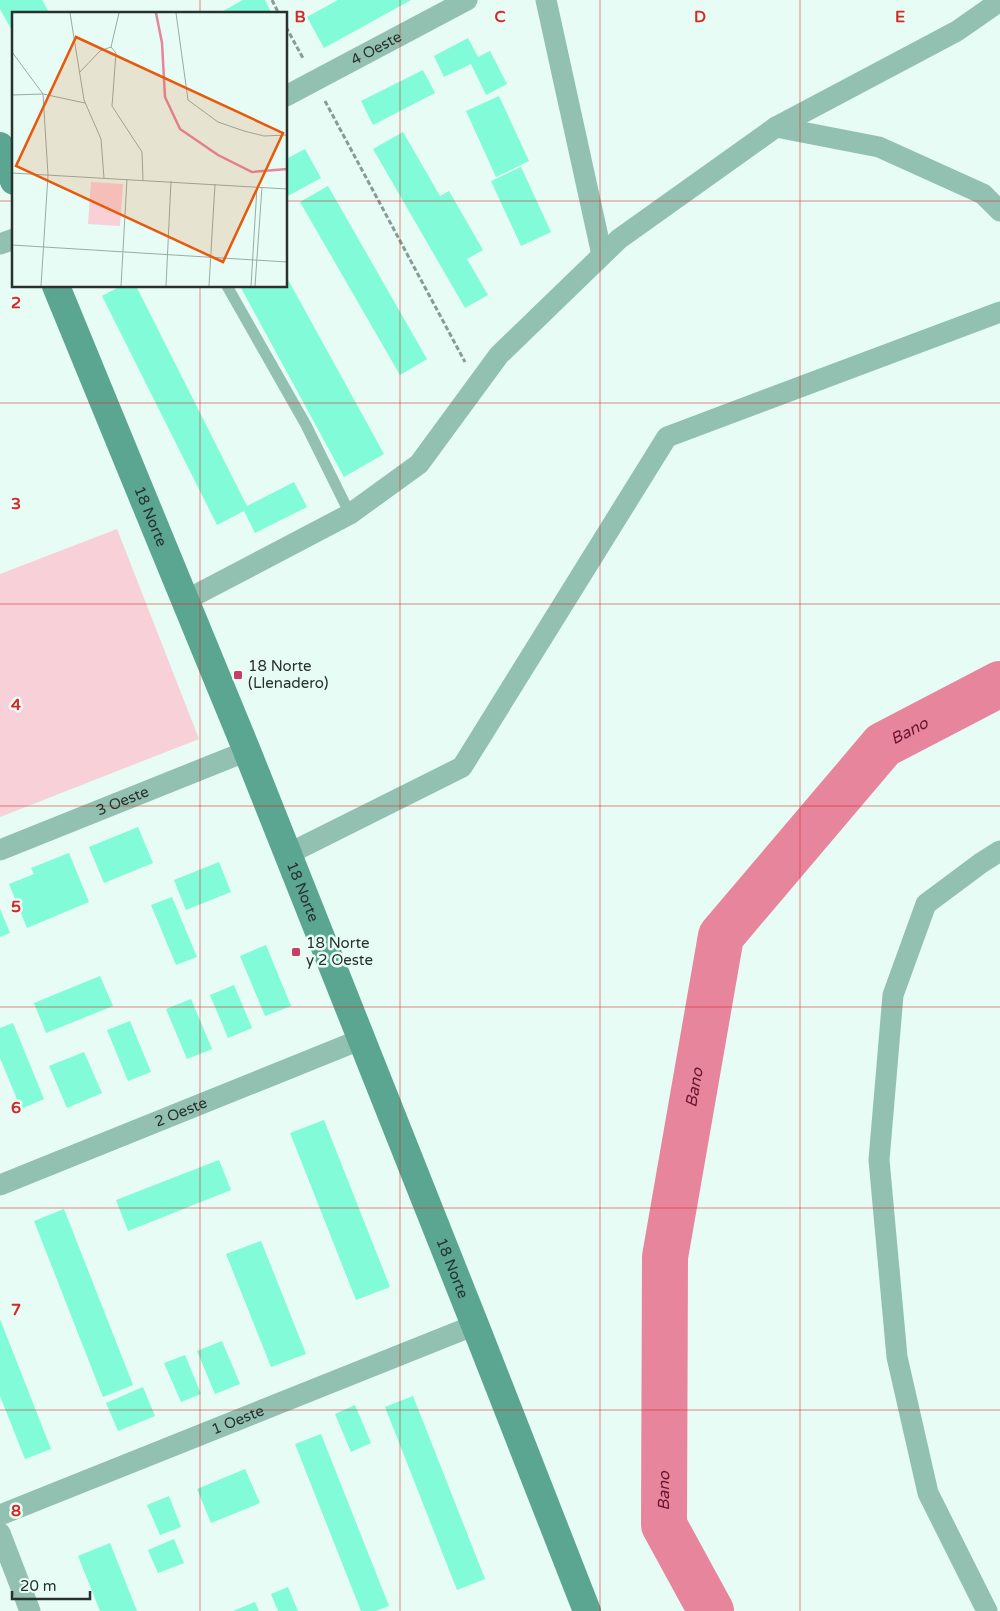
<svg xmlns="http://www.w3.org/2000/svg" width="1000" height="1611" font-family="'Varela Round',sans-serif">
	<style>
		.green { fill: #f8d0d7 }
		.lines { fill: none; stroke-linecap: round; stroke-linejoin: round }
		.river { stroke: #e6859b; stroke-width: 46 }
		.building { fill: #81fbd8 }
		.path { stroke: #8b9a95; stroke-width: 3; stroke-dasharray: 5 2.5; stroke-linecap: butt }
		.service { stroke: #92c1b1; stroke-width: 11 }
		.minor { stroke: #92c1b1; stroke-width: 21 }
		.secondary { stroke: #5ba690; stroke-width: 28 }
		.grid { fill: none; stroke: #d62828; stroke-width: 1; stroke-opacity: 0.55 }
		.poi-dot { fill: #cb3d69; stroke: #e6fcf4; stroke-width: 2 }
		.labels { text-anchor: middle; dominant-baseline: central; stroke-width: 5; stroke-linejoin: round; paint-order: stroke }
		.street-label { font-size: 15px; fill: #28312e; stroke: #e6fcf4 }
		.poi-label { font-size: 15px; fill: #28312e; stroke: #e6fcf4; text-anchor: start }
		.water-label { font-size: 16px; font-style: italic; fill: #6a1431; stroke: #e6fcf4 }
		.inset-river { fill: none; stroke: #e6859b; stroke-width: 2.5 }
		.inset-road { fill: none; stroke: #9aaba5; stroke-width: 1 }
		.view { fill: #e8590c; fill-opacity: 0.15; stroke: #e8590c; stroke-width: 2.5 }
		.inset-edge { fill: none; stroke: #28312e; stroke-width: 2.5 }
		.grid-label { font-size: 16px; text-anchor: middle; font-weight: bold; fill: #d62828; stroke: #e6fcf4; stroke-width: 5; stroke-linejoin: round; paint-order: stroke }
	</style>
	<rect width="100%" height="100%" fill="#e6fcf4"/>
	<!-- green -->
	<path class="green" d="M117,529L199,739L0,817V574Z"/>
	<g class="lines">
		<!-- river -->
		<path class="river" id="s1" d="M711,1611L664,1525L665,1257L721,936L883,745L1000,684"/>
	</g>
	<!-- building -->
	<path class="building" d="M0,0H42L50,14H14V34L0,9Z
		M243,0H265L272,14H222L221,12Z
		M338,0H411L324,48L307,17Z
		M468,38L478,57L490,51L507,84L486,95L471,64L444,77L434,56Z
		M423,70L435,93L373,125L361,101Z
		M499,96L529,161L496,177L466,111Z
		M403,132L440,196L449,191L483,250L467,259L488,295L465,308L373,149Z
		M305,149L321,178L286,197V159Z
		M521,167L551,232L521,246L491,181Z
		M328,186L427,359L400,375L300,202Z
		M286,276L384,454L344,477L240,286H286Z
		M121,286H136L247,506L294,482L307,507L255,533L244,511L217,525L102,296Z
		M138,827L153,863L104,883L89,847Z
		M69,853L89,902L27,928L9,884L34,874L31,868Z
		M219,862L231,892L186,910L174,880Z
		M172,897L197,957L176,965L151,905Z
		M0,909L10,933L0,937Z
		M266,945L291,1006L265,1016L240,956Z
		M100,976L113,1006L46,1033L34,1003Z
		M234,985L252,1028L228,1038L210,995Z
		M191,999L212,1049L187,1059L166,1009Z
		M130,1021L151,1072L128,1081L107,1030Z
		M13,1023L44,1099L21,1109L0,1058V1028Z
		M84,1052L102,1093L67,1108L49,1066Z
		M324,1120L390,1287L356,1300L290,1133Z
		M219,1160L231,1190L128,1231L116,1200Z
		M64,1209L133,1385L103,1397L34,1221Z
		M261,1241L306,1354L271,1367L226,1254Z
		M0,1319L51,1449L25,1459L0,1396Z
		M222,1341L240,1384L215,1394L197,1351Z
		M185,1355L201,1394L181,1402L164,1363Z
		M143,1387L155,1416L118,1431L106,1403Z
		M413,1396L485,1579L457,1590L385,1407Z
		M355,1405L371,1443L351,1452L335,1414Z
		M321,1434L389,1606L376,1611H361L295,1444Z
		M245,1469L260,1503L211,1523L197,1489Z
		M169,1496L181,1527L160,1535L147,1505Z
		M174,1539L184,1563L158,1573L148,1550Z
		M110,1543L137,1611H100L78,1556Z
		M288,1587L298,1611H278L271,1594Z
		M255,1602L259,1611H233Z"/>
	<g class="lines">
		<!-- path -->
		<path class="path" d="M272,0L279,14
			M286,27L304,60
			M325,101L465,362"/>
		<!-- service -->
		<path class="service" d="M227,286L306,425L350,514"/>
		<!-- minor -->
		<g class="minor">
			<path d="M546,0L602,255"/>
			<path id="s2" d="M286,96L467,0"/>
			<path d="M776,127L879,147L983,194L1000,211"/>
			<path d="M0,244L14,239"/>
			<path d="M186,600L350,514L419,464L499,355L619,239L776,127L957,31L1000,1"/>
			<path id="s3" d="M0,850L247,751"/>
			<path d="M288,854L462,767L667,437L1000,312"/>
			<path id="s4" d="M0,1185L362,1039"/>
			<path id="s5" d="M0,1515L475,1325"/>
			<path d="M0,1533L30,1611"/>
			<path d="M987,1611L928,1493L897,1357L879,1160L893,995L926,904L981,863L1000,851"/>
		</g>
		<!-- secondary -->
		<g class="secondary">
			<path d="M0,146L14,181"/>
			<path id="s6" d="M56,286L247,751L475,1325L587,1611"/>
		</g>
	</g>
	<!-- grid -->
	<path class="grid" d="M200,0V14M400,0V1611M600,0V1611M800,0V1611M0,201H14M286,201H1000M200,286V1611M0,403H1000M0,604H1000M0,806H1000M0,1007H1000M0,1208H1000M0,1410H1000"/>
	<!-- markers -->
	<g class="poi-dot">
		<rect x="233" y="670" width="10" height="10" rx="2.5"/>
		<rect x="291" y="947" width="10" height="10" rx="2.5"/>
	</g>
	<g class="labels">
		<!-- street labels -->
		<g class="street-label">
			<text stroke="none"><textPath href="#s2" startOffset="102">4 Oeste</textPath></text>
			<text stroke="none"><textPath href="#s6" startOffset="249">18 Norte</textPath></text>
			<text stroke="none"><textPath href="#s3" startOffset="132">3 Oeste</textPath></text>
			<text stroke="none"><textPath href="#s6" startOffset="654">18 Norte</textPath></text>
			<text stroke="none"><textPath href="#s4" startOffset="195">2 Oeste</textPath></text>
			<text stroke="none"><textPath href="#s6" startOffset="1059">18 Norte</textPath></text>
			<text stroke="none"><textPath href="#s5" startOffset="256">1 Oeste</textPath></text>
		</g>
		<!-- poi labels -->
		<g class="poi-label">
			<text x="248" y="666">18 Norte<tspan x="248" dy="17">(Llenadero)</tspan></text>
			<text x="306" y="943">18 Norte<tspan x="306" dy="17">y 2 Oeste</tspan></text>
		</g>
		<!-- water labels -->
		<g class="water-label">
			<text stroke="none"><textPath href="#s1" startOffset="972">Bano</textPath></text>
			<text stroke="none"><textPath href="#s1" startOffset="538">Bano</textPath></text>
			<text stroke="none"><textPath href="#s1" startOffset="132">Bano</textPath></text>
		</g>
	</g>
	<!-- overview -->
	<g transform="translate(12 12)">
		<rect width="275" height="275" fill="#e6fcf4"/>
		<path d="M79,170L111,172L108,214L76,212Z" fill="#f8d0d7"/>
		<path class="inset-river" d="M144,1L150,31L153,85L168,117L206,143L240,160L275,157"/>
		<path class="inset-road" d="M58,1L72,88L89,127L92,166M107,1L99,35L104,41L100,94L130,140L131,168M164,1L176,88L206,110L232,119L252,124L275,123M0,40L31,82L73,91M67,61L88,39L99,35M0,83L31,82M0,161L275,177M0,233L275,250M29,274L36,163L31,82M109,274L115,167M154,274L159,169M197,274L203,172M239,274L245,175M243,274L250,175"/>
		<path class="view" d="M64,25L271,121L211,250L4,154Z"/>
		<rect width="275" height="275" class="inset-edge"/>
	</g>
	<g class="grid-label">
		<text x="300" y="22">B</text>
		<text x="500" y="22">C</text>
		<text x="700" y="22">D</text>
		<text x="900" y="22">E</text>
		<text x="16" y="308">2</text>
		<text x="16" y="509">3</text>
		<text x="16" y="710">4</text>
		<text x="16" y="912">5</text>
		<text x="16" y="1113">6</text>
		<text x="16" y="1315">7</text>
		<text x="16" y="1516">8</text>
	</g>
	<!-- scale -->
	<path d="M12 1591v8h78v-8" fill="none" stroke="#28312e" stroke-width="2.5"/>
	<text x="20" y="1591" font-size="15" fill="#28312e" stroke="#e6fcf4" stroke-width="4" paint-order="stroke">20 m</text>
</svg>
